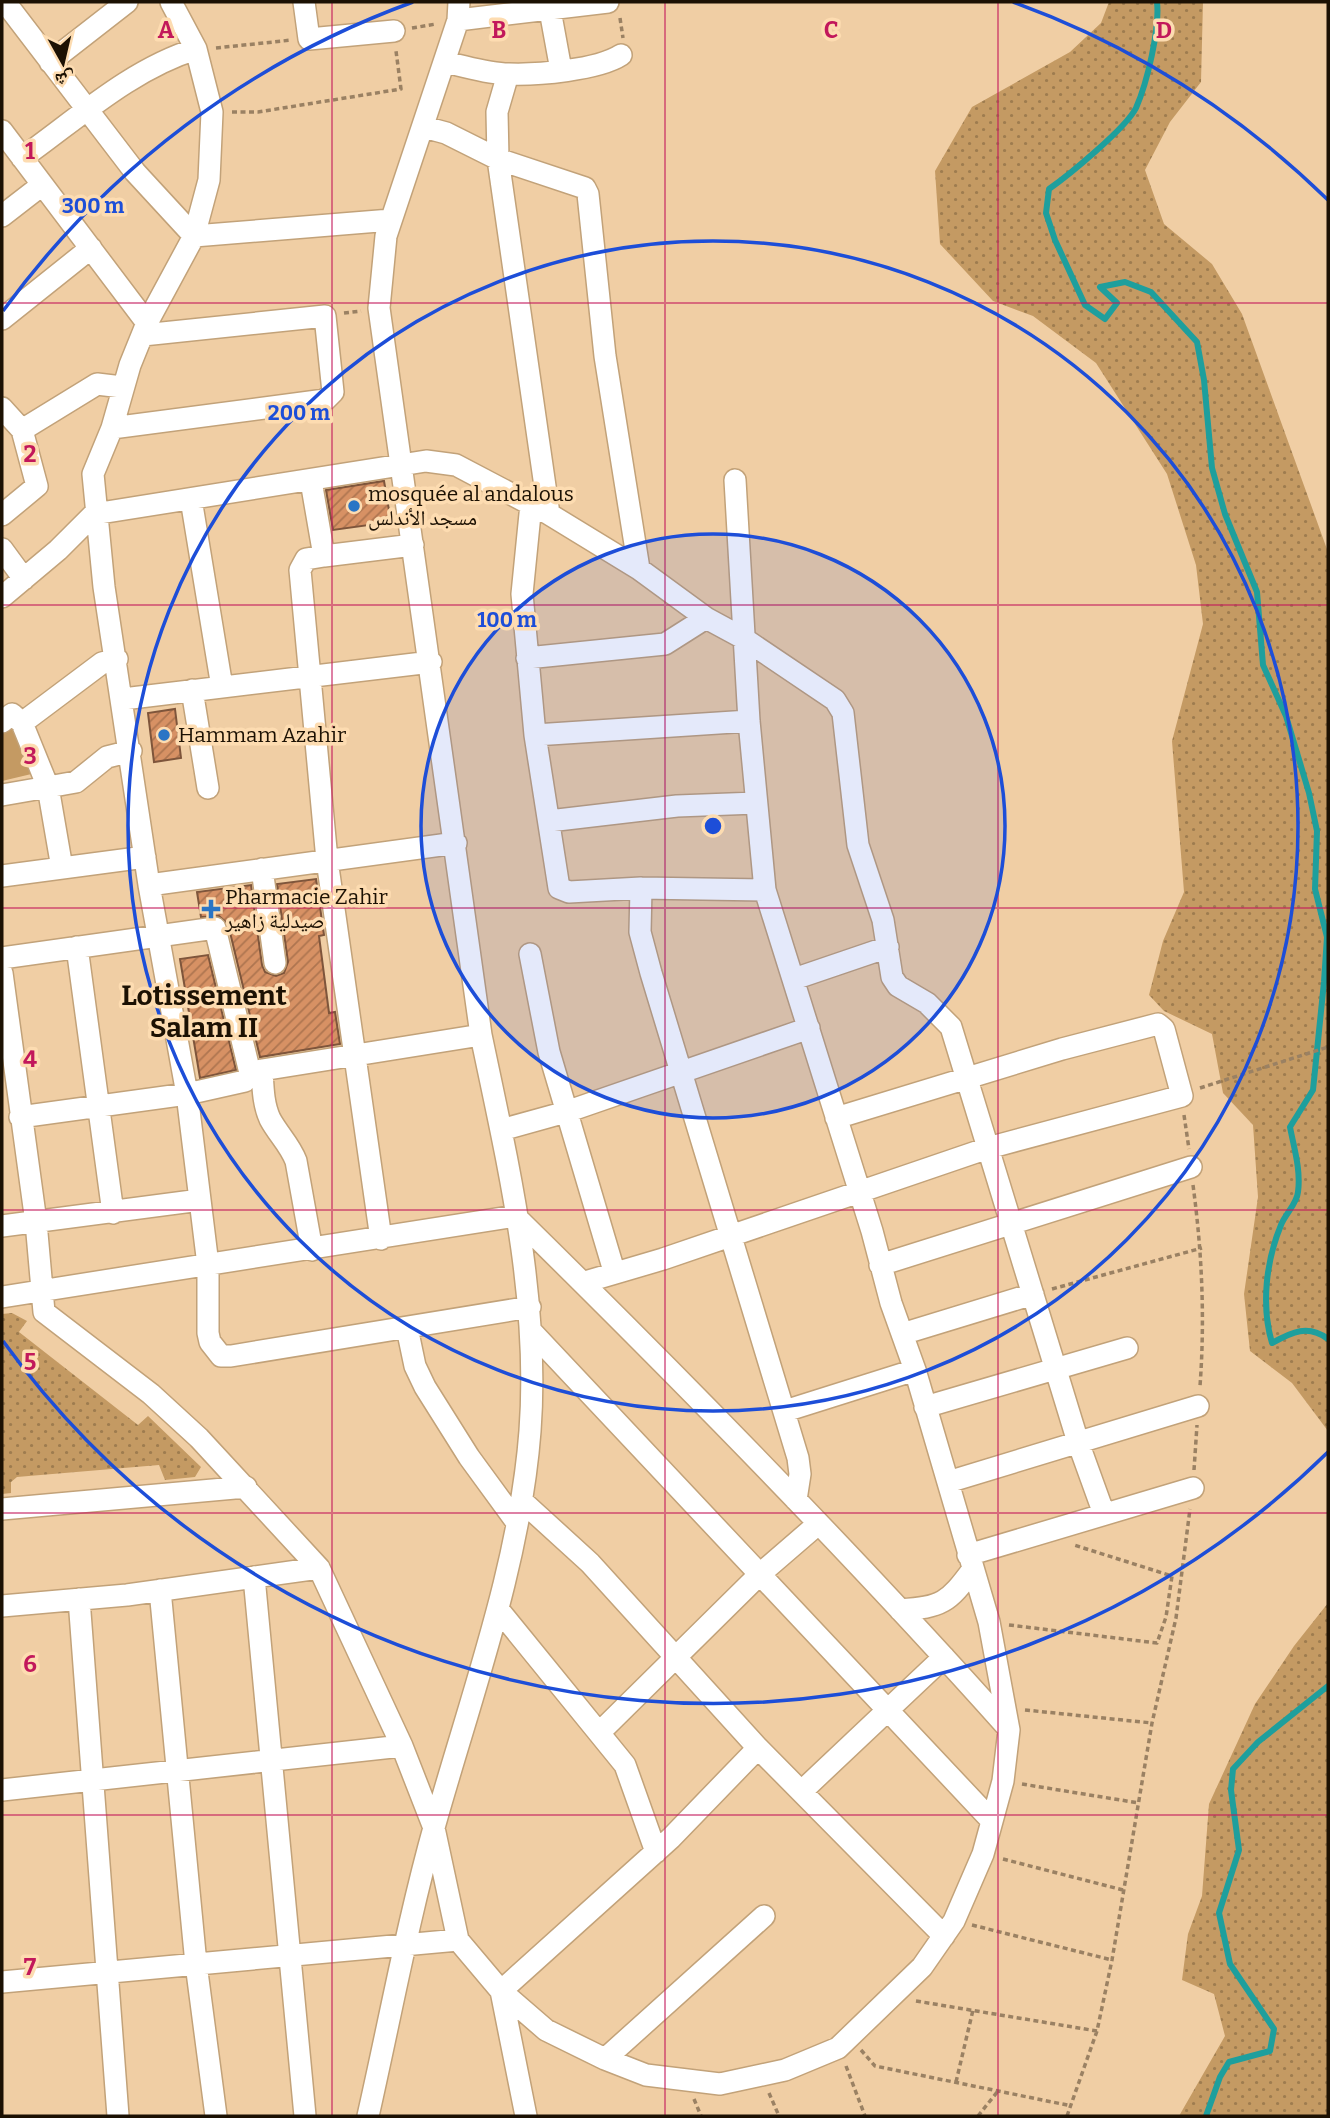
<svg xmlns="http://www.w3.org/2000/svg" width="1330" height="2118" font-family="Bitter,'Noto Naskh Arabic',serif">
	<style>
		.grass { fill: url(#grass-dots) }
		.garden { fill: #c49a63 }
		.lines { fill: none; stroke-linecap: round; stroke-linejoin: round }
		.stream { stroke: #1e9f9d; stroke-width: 6 }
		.building { fill: url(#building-hatch); stroke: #7e553b; stroke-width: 2 }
		.minor-casing { stroke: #c2a279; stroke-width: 24 }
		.path { stroke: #9a8163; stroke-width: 3.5; stroke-dasharray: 5 3.5; stroke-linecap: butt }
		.minor { stroke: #fff; stroke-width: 21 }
		.grid { fill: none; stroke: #c2185b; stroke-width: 2; stroke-opacity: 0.55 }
		.ring { fill: none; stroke: #1d4ed8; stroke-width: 3.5 }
		.poi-dot { fill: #2a75c5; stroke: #fddcb1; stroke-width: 2.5 }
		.labels { text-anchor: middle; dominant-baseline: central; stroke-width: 7; stroke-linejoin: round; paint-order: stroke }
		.poi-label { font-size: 21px; fill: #1c1103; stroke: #fddcb1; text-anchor: start }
		.district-label { font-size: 28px; font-weight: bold; fill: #1c1103; stroke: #fddcb1 }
		.grid-label { font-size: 23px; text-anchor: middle; font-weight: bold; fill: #c2185b; stroke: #fddcb1; stroke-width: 7; stroke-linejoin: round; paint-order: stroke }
		.centre { fill: #1d4ed8; stroke: #fddcb1; stroke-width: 3.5 }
		.ring-label { font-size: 21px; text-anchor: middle; font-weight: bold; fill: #1d4ed8; stroke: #fddcb1; stroke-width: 7; stroke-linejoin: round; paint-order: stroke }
	</style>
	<defs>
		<pattern id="grass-dots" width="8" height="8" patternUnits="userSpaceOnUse" patternTransform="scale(1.75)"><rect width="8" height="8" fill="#c49a63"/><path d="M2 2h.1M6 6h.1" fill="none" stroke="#9e7c4f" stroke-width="1.8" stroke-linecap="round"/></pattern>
		<pattern id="building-hatch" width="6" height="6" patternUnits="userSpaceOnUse" patternTransform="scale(1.75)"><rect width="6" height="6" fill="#d79164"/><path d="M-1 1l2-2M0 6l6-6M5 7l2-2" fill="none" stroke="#ae7550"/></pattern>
	</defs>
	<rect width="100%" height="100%" fill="#f0cea4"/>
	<!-- grass -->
	<path class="grass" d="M1109,2H1203L1201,82L1170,122L1145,170L1164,224L1212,264L1242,314L1328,552V1431L1292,1383L1250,1351L1244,1294L1258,1197L1253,1125L1223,1093L1212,1034L1164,1011L1149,995L1163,941L1184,892L1172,741L1203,624L1196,565L1167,474L1096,363L1033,316L993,301L940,244L935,171L972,107L1070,52L1101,23Z
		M12,1313L27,1321L19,1332L138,1425L148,1416L201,1467L195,1477L165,1480L159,1465L17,1477L11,1482V1493L2,1494V1314Z
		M1328,1603V2116H1179L1225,2036L1214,1994L1182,1980L1188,1934L1202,1896L1209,1804L1255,1704L1294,1646Z"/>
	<!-- garden -->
	<path class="garden" d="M11,723L44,771L2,781V730Z"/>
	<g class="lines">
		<!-- stream -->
		<path class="stream" d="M1157,2C1160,29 1147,83 1136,108C1126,128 1069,175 1049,189L1046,213L1055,240L1085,305L1105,319L1117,303L1100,287L1125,282L1151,292L1197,342L1204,380L1212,468L1225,514L1257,592L1263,665L1286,716L1309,793L1317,831L1315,889L1327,937L1324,982L1313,1090L1290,1127C1294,1148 1301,1170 1298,1192C1297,1204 1285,1214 1281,1225C1266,1261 1261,1306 1272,1343C1292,1332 1308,1324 1328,1339
			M1206,2116L1220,2077L1229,2062L1270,2051L1274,2029L1230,1964L1219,1913L1239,1850L1231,1790L1233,1769L1258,1742L1328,1686"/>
	</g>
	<!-- building -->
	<path class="building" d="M384,481L391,522L333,530L326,490Z
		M175,709L181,758L154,762L148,713Z
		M316,879L324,935L319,936L329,1013L335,1012L340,1044L260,1057L228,924L219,916L201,917L197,892L251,885L262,965L265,972L276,976L284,973L288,962L277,884Z
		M208,955L236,1070L200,1078L180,959Z"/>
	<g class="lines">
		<!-- minor casing -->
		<g class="minor-casing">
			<path id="minor" d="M5,2L135,172L194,236L391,220
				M171,2L196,49L212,112L209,180L194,236L147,323L130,365L112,428L93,474L104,587L149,885L187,1094L208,1265V1333L210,1342L221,1356H231L530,1307
				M304,2L309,39L394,31
				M550,10L561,70
				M458,20L608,2
				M50,62L127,2
				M444,62C465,66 487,74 509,74C537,75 598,70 621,55
				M508,74L497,112L498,159L549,514
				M424,127L446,133L498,159L585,188L588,194L605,356L639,569
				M2,131L147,323
				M22,158C77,119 131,69 196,49
				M2,216L42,185
				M2,319L91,248
				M2,408L22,430L97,384L122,387
				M112,428L325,400L333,392L325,316L143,335
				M311,481L324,556L306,559L300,570L327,860L381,1239
				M191,499L222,687
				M531,504L522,594L535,735L559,888L569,892L641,888L765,890
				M2,515L37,486L22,430
				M2,549L24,579
				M324,556L413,545
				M2,597L58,550L94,514L426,461L456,465L549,514L639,569L706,618L743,638L835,700L843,713L858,845L883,920L892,977L898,986L927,1003L951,1027L1078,1442L1104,1514
				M527,658L665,644L706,618
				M192,690L208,788
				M123,699L431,662
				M2,722L12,714L22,723L102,663L117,659
				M535,735L749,721
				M2,795L48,787L22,723
				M549,821L677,806L756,803
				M62,868L48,787L76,782L107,757L131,751
				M262,869L275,963
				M2,876L145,857
				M149,885L456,843
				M641,888L640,932L651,973L798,1458L800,1474L796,1500
				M77,947L113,1213
				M530,954L549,1052L614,1271
				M2,958L215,928L250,1073
				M2,973L36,1222L44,1312L151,1394L199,1438L319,1568L402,1746L434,1828L458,1940
				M794,979L888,947
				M262,1070C263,1087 263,1104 270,1119C278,1134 290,1145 296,1161L312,1250
				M20,1117L187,1094L245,1081L250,1073L262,1070L481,1035
				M501,1130L566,1112L809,1028
				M2,1226L200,1200
				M880,1265L1191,1167
				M585,1282L663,1259L988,1148L1182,1096L1164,1029L1158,1024L1062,1049L836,1118
				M2,1297L515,1216C684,1382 850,1551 1008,1728
				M407,1328L415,1366L425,1387L469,1457L515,1520
				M531,1331L992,1821
				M902,1334L1033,1294
				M925,1407L1127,1348
				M785,1411L915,1370
				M948,1482L1198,1406
				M522,1501L590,1563L758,1748L944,1936
				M2,1509L246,1487
				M968,1555L1193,1488
				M254,1577L305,2116
				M160,1590L196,1964L216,2116
				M79,1599L118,2116
				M2,1606L127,1595L319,1568
				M498,1609L625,1765L656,1852
				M900,1610C942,1607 948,1603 973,1569
				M600,1732L760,1574L818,1524
				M2,1790L402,1746
				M802,1791L944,1657
				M2,1982L458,1940L501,1991L546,2030L605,2059L646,2075L720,2084L785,2070L838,2048L922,1967L954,1921L967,1891L983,1854L1003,1781L1009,1730L989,1622L915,1370L891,1303L872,1231L765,890L749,721L735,480
				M605,2059L764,1916
				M368,2116C390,2019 408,1920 435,1824C471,1696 520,1564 530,1431C540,1298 508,1164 481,1035L379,308L386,236L458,20L459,2
				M526,2116L501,1991L671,1838L758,1748"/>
		</g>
		<!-- path -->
		<path class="path" d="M620,18L623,38
			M412,28L436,24
			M216,48L292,40
			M232,112H258L401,89L396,51
			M344,313L361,311
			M1200,1088L1328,1047
			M1184,1115L1189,1149
			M1193,1185C1202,1252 1205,1318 1200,1386
			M1052,1289L1202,1248
			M1194,1470L1197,1425
			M1009,1625L1157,1643L1166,1617L1172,1576L1074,1545
			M1025,1710L1152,1723
			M1022,1784L1139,1803
			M1003,1859L1123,1890
			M972,1925L1112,1960
			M916,2001L1097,2031
			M861,2050L875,2066L1072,2106
			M846,2066L865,2116
			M956,2082L973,2010
			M769,2093L779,2116
			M694,2099L701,2116
			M978,2116L998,2091
			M1067,2116L1097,2031L1112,1960L1152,1723L1176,1618L1190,1509"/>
		<!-- minor -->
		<use href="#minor" class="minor"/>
	</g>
	<!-- grid -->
	<path class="grid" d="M332,2V2116M665,2V2116M998,2V2116M2,303H1328M2,605H1328M2,908H1328M2,1210H1328M2,1513H1328M2,1815H1328"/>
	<!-- distance rings -->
	<circle cx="713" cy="826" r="292" fill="#1d4ed8" fill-opacity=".12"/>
	<g class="ring">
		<circle cx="713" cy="826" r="292"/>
		<circle cx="713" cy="826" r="585"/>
		<path d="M1328 1452A877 877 0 0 1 3 1341M3 311A877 877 0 0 1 413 2M1013 2A877 877 0 0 1 1328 200"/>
	</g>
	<!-- markers -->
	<g class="poi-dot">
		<circle cx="354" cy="506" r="7"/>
		<circle cx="164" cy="735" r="7"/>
		<path d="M207.5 898.5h7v7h7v7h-7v7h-7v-7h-7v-7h7z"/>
	</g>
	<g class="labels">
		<!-- poi labels -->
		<g class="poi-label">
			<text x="368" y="494">mosquée al andalous<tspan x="368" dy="24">مسجد الأندلس</tspan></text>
			<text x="178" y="735">Hammam Azahir</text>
			<text x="225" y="897">Pharmacie Zahir<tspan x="225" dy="24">صيدلية زاهير</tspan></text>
		</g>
		<!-- district labels -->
		<g class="district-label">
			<text x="204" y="995">Lotissement<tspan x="204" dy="32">Salam II</tspan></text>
		</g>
	</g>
	<g class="grid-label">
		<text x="166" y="38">A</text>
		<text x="499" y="38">B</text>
		<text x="831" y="38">C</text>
		<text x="1164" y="38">D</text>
		<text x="30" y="159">1</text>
		<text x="30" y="462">2</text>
		<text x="30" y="764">3</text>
		<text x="30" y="1067">4</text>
		<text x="30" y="1370">5</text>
		<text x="30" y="1672">6</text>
		<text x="30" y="1975">7</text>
	</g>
	<circle cx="713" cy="826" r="10" class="centre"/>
	<g class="ring-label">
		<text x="93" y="213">300 m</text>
		<text x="299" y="420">200 m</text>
		<text x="507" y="627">100 m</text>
	</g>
	<!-- border -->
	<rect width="1330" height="2118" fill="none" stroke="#1c1103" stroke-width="7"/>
	<!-- north arrow -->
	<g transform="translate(63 63) rotate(172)" stroke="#fddcb1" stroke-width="5" paint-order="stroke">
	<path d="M0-5L12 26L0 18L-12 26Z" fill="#1c1103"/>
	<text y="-10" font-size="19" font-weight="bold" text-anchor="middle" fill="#1c1103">ش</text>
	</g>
</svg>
